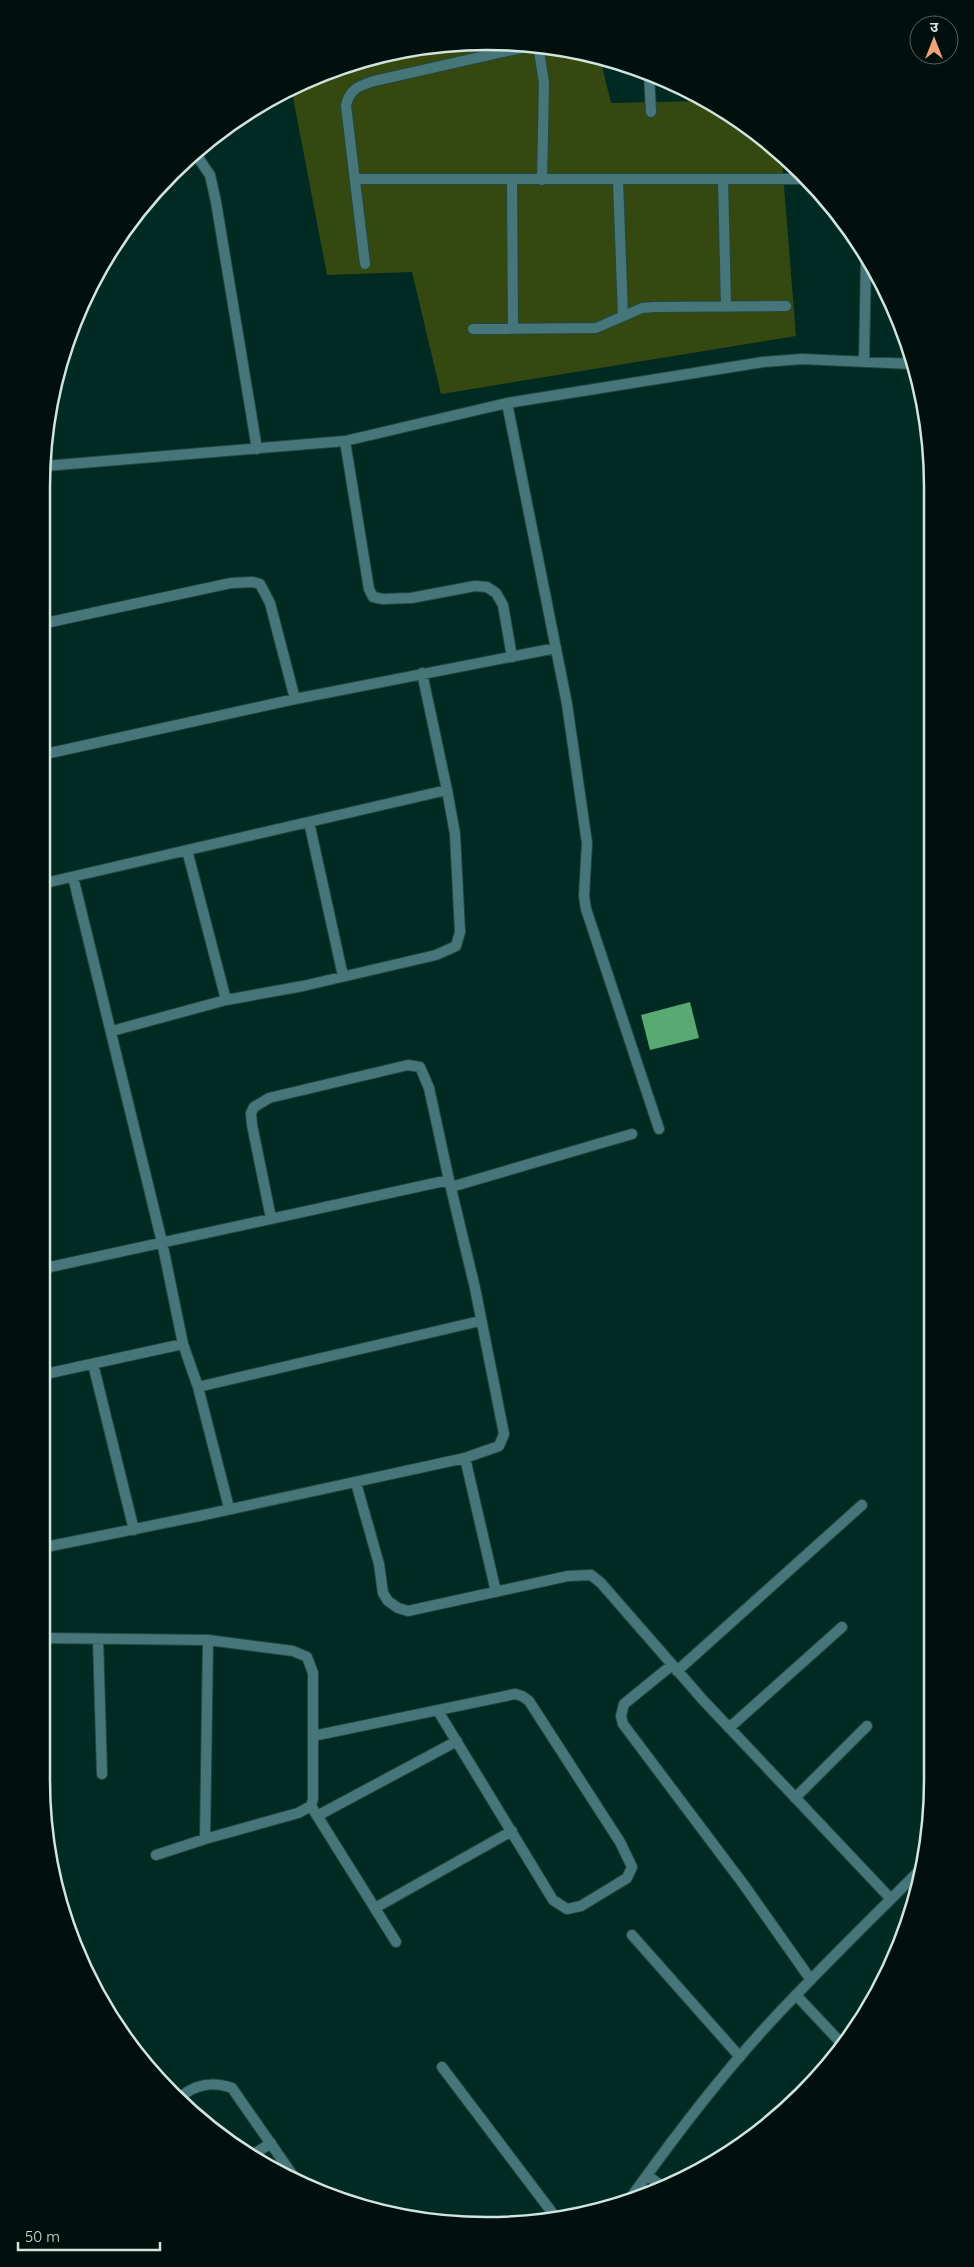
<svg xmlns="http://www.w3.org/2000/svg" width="974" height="2267" font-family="Quicksand,'Noto Sans Devanagari',sans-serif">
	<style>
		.green { fill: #344810 }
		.building { fill: #58a972 }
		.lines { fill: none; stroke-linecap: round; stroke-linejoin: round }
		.service-casing { stroke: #224841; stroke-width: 12 }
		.minor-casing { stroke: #224841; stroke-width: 12 }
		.service { stroke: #47767a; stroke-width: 10 }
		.minor { stroke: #47767a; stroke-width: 10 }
		.rim { fill: none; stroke: #d0e5df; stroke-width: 2.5 }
	</style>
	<rect width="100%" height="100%" fill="#012a23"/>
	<!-- green -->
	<path class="green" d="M458,42L545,45L600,58L611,103L704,101L735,117L782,161L796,336L441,394L412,272L327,275L291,87L372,56Z"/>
	<!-- building -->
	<path class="building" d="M690,1002L699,1038L650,1050L641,1015Z"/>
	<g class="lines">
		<!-- service casing -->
		<g class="service-casing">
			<path id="service" d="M538,45L544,83L542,180
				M649,74L651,112
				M195,153L210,175L216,202L257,449
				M355,179H802
				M512,180L513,329
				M618,180L623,316
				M723,180L726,306
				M365,264L346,106C349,89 359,86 374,81L534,45
				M473,329L596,328L642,308L655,307L786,306
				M451,1187L632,1134
				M796,1995L843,2045"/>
		</g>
		<!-- minor casing -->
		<g class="minor-casing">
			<path id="minor" d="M864,362L866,260
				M507,403L567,704L587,843L584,896L586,909L659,1129
				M345,441L369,589L373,597L383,599L411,598L475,586L487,587L496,593L503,605L512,657
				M45,466L345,441L507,403L763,362L802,359L912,364
				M41,624L231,583L253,582L260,584L270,603L295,699
				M41,755L295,699L556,648
				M309,822L343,976
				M187,850L226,1000
				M73,877L162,1242L183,1344L198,1387L229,1508
				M41,884L447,790
				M112,1031L226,1000L303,986L436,955L456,946L460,932L455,834L447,790L422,673
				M271,1218L252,1125L251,1113L254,1107L269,1098L408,1065L420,1067L429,1088L449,1180
				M93,1364L134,1530
				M41,1375L183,1344
				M198,1387L480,1321
				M465,1458L496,1592
				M356,1483L379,1564L383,1593L388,1601L398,1608L408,1611L568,1576L591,1575L601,1583L703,1700L891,1899
				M41,1548L199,1516L465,1458L499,1446L504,1434L475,1288L449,1180L41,1269
				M41,1638L208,1640L293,1651L307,1657L313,1673V1799L311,1806L298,1813L205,1839
				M98,1639L102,1774
				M672,1665L624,1704L621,1716L623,1724L744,1885L811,1980
				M677,1671L862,1505
				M729,1728L842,1627
				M313,1736L515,1694L522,1696L529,1701L620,1842L632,1867L627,1878L581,1906L567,1909L553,1900L438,1711
				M795,1798L867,1726
				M311,1806L396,1942
				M317,1816L457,1741
				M156,1855L205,1839L208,1640
				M375,1908L512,1831
				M632,1935L740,2057
				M442,2067L557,2219
				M180,2097C196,2084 212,2081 232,2088L294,2177
				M251,2156L271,2143
				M647,2175L663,2187
				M627,2203C679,2130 734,2058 797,1994C836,1953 877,1913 917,1873"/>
		</g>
		<!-- service -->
		<use href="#service" class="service"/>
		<!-- minor -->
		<use href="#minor" class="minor"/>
	</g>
	<!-- crop -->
	<path d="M0 0H974V2267H0ZM487 50H487A437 437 0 0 1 924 487V1780A437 437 0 0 1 487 2217H487A437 437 0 0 1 50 1780V487A437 437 0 0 1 487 50Z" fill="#02100d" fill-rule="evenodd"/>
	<path class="rim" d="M487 50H487A437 437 0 0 1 924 487V1780A437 437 0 0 1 487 2217H487A437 437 0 0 1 50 1780V487A437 437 0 0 1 487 50Z"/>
	<!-- north arrow -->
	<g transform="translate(934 40)"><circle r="24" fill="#02100d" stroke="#546561"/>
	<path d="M0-4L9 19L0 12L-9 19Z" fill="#efa376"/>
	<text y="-8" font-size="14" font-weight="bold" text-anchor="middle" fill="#d0e5df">उ</text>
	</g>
	<!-- scale -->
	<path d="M18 2242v8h142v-8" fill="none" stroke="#d0e5df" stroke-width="2.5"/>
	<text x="25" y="2242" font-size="15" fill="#d0e5df" stroke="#02100d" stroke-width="4" paint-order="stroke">50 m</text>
</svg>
